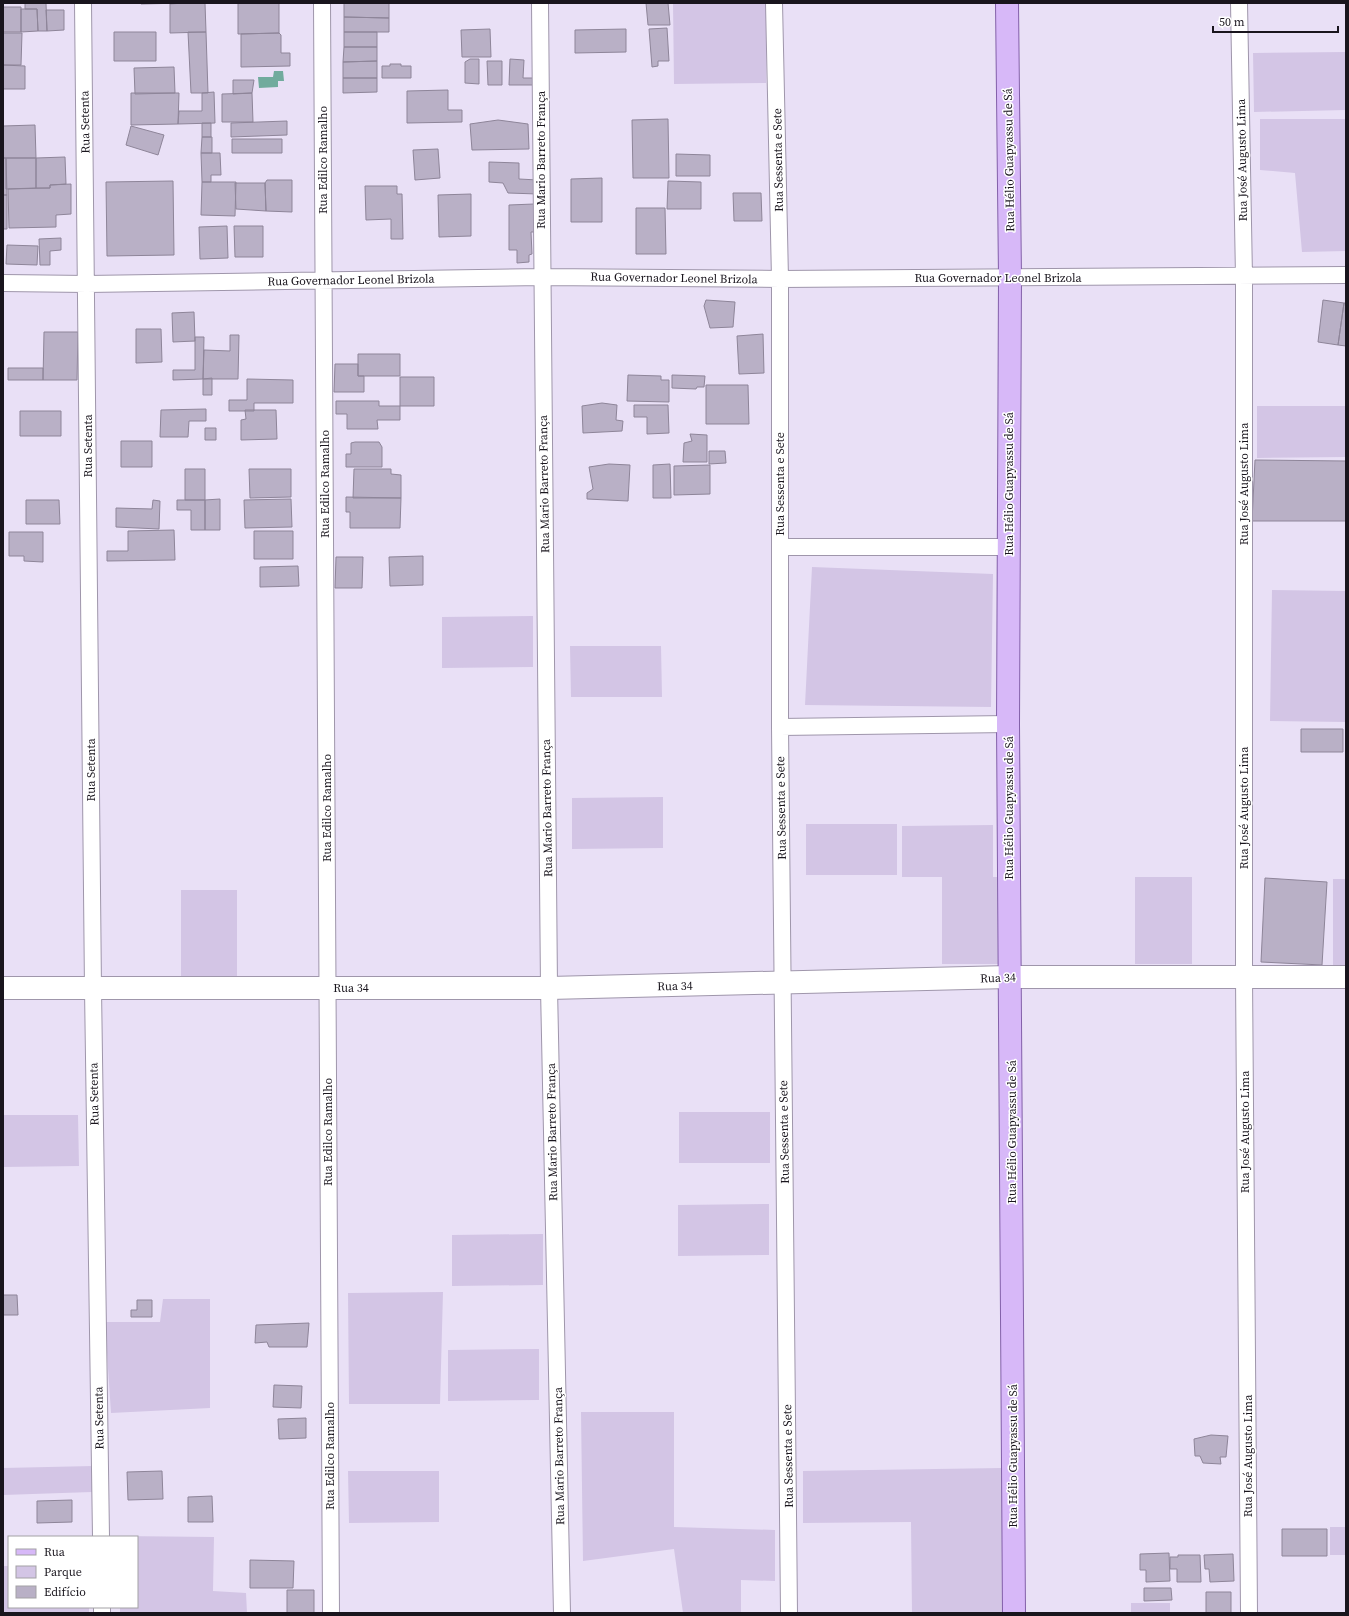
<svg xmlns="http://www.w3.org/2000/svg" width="1349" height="1616" font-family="'Source Serif 4',serif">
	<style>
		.green { fill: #d3c5e5 }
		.water { fill: #71ab9d }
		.building { fill: #b9b0c6; stroke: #8e8599 }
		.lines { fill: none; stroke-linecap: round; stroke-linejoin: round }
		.street-casing { stroke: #9f96ab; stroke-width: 18 }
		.secondary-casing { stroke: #9f96ab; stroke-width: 24 }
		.primary-casing { stroke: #8360a9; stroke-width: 24 }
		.street { stroke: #fff; stroke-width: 16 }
		.secondary { stroke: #fff; stroke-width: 22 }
		.primary { stroke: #d7b8f8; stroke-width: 22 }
		.labels { text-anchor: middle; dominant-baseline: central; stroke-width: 3; stroke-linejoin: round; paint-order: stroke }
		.street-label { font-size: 12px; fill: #19151d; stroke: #fff }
	</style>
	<rect width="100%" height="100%" fill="#e9e0f6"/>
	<!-- green -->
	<path class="green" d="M673,3H766V83L674,84Z
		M1346,52V110L1254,112L1253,53Z
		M1260,119H1346V251L1302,252L1295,173L1260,170Z
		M1257,406H1346V457L1257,458Z
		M812,567L993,574L991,707L805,705Z
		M1272,590L1346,591V722L1270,721Z
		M533,616V667L442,668V617Z
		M570,646H661L662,697H571Z
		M663,797V848L572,849V798Z
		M806,824H897V875H806Z
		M993,825V877H999V964H942V877H902V826Z
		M1135,877H1192V964H1135Z
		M1333,879H1346V966H1333Z
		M181,890H237V977H181Z
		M679,1112H770V1163H679Z
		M3,1115H78L79,1166L3,1167Z
		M769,1204V1255L678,1256V1205Z
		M543,1234V1285L452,1286V1235Z
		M443,1292L440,1404H349L348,1293Z
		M163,1299H210V1408L111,1413L105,1322H160Z
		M539,1349V1400L448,1401V1350Z
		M581,1412H674V1527L775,1530V1581L741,1580V1613H683L674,1549L583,1561Z
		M93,1466L92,1492L3,1495V1468Z
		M1002,1468L1004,1613H912L911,1522L803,1523V1471Z
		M348,1471H439V1522L349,1523Z
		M1330,1527H1346V1555H1330Z
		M120,1536L214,1537L213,1591L246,1593L247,1613H120V1607H137V1537Z
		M3,1566H9V1607H89V1613H3Z
		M1131,1603H1170V1613H1131Z"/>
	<!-- water -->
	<path class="water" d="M274,71H283L284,81H278V87L259,88L258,77H273Z"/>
	<!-- building -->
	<path class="building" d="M25,3H46L47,31H38L37,9H25Z
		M141,3H184L141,4Z
		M184,3H205L206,32L170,33V4Z
		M238,3H279V33L238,34Z
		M344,3H389V18L344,17Z
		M646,3H668L670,25H648Z
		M3,7H21V32H3Z
		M21,9H37L38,31L21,32Z
		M46,10H64V30L47,31Z
		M344,17L389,18V32H344Z
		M667,28L669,61H658V66L652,67L649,29Z
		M490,29L491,57H462L461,30Z
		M626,29V52L575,53V30Z
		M114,32H156V61H114Z
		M188,32H206L208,93H191Z
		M344,32H377V47H344Z
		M3,33H22L21,65H3Z
		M279,33L281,35V53H290V66L241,67V34Z
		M344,47H377V61L343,62Z
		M470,59H479V84L465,83V62Z
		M510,59L524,60L523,78H534V85H509Z
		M377,61V78H343V62Z
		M487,61H502V85H488Z
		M390,64H401V66H411V78H382V66H390Z
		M3,65L25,66V89H3Z
		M174,67L175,93L135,94L134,68Z
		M343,78H377V92L343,93Z
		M233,80H254L252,93L233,94Z
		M448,90V110H462V122L407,123V91Z
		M214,92L215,123L178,124L179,111H202V93Z
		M131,93H179L178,124L131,125Z
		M252,93L253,122H222V94Z
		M668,119L669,178H633L632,120Z
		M498,120L528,124L529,149L472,150L470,124Z
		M287,121V135L231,137V123Z
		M202,123H211V137H202Z
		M35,125L36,158H3V126Z
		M131,126L164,135L158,155L126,145Z
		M202,137H212V153H201Z
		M232,139H282V153H232Z
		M438,149L440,178L415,180L413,150Z
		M201,153H220L221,175H211V182H202Z
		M676,154L710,155V176H676Z
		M65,157L66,184L50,185V188H36V158Z
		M3,158H6L7,195H3Z
		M6,158H36V188L6,189Z
		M489,162L519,163V179L538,180V194L508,193L503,183L489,182Z
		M602,178V222H571V179Z
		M267,180H292V212L266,211L265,183Z
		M173,181L174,255L107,256L106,182Z
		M668,181L701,182V209H667Z
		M202,182H236L235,216L201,215Z
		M235,183H265L266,211L236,209Z
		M71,184V214L56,215V227L9,228L8,189L50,188V185Z
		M365,186H397V194H402L403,239H391V219L366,220Z
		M733,193H761L762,221H734Z
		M471,194V236L439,237L438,195Z
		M3,195H7V229H3Z
		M534,204L535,232H531L532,254L529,255V262L517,263V250H509V205Z
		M636,208H665L666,254H636Z
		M227,226L228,258L200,259L199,227Z
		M234,226H263V257H235Z
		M61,238V250L50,251V265H40L39,239Z
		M7,245L38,246L37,265L6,264Z
		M706,300L735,302L733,327L710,328L704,306Z
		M1323,300L1344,303L1338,345L1318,342Z
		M1344,303H1346V346L1338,345Z
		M194,312L195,341L173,342L172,313Z
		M136,329H161L162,362L136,363Z
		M44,332H78L77,380H43Z
		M763,334L764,373L739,374L737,336Z
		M230,335H239L238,379H203L204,350L230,351Z
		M195,337H204L203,379L173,380V370H195Z
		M358,354H400V376H358Z
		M335,364H358V376H364V392H334Z
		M8,368H43V380H8Z
		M628,375L661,376V380H669V402L627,401Z
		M672,375L705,376L704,387H697L696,389L672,388Z
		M400,377H434V406H400Z
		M212,378V395H203V379Z
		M247,379L293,380V403H254V411H229V400H247Z
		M706,385H748L749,424H706Z
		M336,401H379V406H400V420H377L378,429H347V414H336Z
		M602,403L617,405L616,420L623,421L622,431L583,433L582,406Z
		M634,405H668L669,433L647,434V417H634Z
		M206,409V421H189L188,437H160L161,410Z
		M245,410H276L277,439L241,440V420L246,419Z
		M20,411H61V436H20Z
		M205,428H216V440H205Z
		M690,434L707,435V462H683L684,443L692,441Z
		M121,441H152V467H121Z
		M355,442H379L382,447V467H346V454H351V443Z
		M709,451H725L726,463L709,464Z
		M1255,460L1346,461V521H1252Z
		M609,464L630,465L628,501L587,499V493L593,489L589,467Z
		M670,464L671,498H653V465Z
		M710,465V494L674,495V466Z
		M185,469H205V500H185Z
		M249,469H291V497L250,498Z
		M354,469H391V474L401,475V498H353Z
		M346,497L401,498L400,528H350V512H346Z
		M220,499V530H205V500Z
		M291,499L292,527L245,528L244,500Z
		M26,500H59L60,524H26Z
		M153,500L160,501L159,529L116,527V508L152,509Z
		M177,500H205V530H191V510H177Z
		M174,530L175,560L107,561V551H128V531Z
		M254,531H293V559H254Z
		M9,532H43V562L24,561V556H9Z
		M423,556V585L390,586L389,557Z
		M336,557H363L362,588H335Z
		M298,566L299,586L260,587V567Z
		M1301,729H1343V752H1301Z
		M1265,878L1327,882L1322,965L1261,962Z
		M3,1295H17L18,1315H3Z
		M137,1300H152V1317H131V1310H137Z
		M309,1323L307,1347H269L267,1342L255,1343L256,1325Z
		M274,1385L302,1386L301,1408L273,1407Z
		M306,1418V1438L279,1439L278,1419Z
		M1211,1435L1228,1436L1226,1457H1220L1221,1464L1203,1463L1200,1456H1195L1194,1439Z
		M162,1471L163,1499L128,1500L127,1472Z
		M212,1496L213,1522H188V1497Z
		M72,1500V1522L37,1523V1501Z
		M1282,1529H1327V1556H1282Z
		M1169,1553L1170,1581L1146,1582V1570H1140V1554Z
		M1233,1554L1234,1581L1210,1582L1209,1569H1205L1204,1555Z
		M1178,1555H1200L1201,1582H1177V1569H1170V1557H1178Z
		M250,1560L294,1561L293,1588H250Z
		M1144,1588H1171L1172,1600L1144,1601Z
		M287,1590H314V1613H287Z
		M1206,1592H1231V1613H1206Z"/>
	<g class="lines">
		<!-- street casing -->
		<g class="street-casing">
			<path id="street" d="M83,3L93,989L101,1537
				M322,3L331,1613
				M540,3L549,988L562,1613
				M774,3L780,279V727L789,1613
				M1239,3L1244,277V977L1249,1613
				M3,283L87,284L542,277L780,279L1346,275
				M780,547H1009
				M780,727L1008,724
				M102,1607V1613"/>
		</g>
		<!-- secondary casing -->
		<g class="secondary-casing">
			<path id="secondary" d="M3,988H549L1009,977H1346"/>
		</g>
		<!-- primary casing -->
		<g class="primary-casing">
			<path id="primary" d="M1007,3L1010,278L1008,724L1014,1613"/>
		</g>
		<!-- street -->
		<use href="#street" class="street"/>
		<!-- secondary -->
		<use href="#secondary" class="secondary"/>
		<!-- primary -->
		<use href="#primary" class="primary"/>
	</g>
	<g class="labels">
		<!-- street labels -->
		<g class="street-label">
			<text transform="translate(85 122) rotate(-91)">Rua Setenta</text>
			<text transform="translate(323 160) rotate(-90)">Rua Edilco Ramalho</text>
			<text transform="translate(541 160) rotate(-90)">Rua Mario Barreto França</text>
			<text transform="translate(778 160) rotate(-91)">Rua Sessenta e Sete</text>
			<text transform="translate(1009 160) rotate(-91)">Rua Hélio Guapyassu de Sá</text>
			<text transform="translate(1242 160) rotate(-91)">Rua José Augusto Lima</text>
			<text transform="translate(674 278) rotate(1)">Rua Governador Leonel Brizola</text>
			<text x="998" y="278">Rua Governador Leonel Brizola</text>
			<text transform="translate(351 280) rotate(-1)">Rua Governador Leonel Brizola</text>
			<text transform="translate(88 446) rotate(-90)">Rua Setenta</text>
			<text transform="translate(325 484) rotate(-90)">Rua Edilco Ramalho</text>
			<text transform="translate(544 484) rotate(-91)">Rua Mario Barreto França</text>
			<text transform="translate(780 484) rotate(-90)">Rua Sessenta e Sete</text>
			<text transform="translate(1009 484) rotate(-90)">Rua Hélio Guapyassu de Sá</text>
			<text transform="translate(1244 484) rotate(-90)">Rua José Augusto Lima</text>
			<text transform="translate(91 770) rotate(-90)">Rua Setenta</text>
			<text transform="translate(327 808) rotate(-90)">Rua Edilco Ramalho</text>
			<text transform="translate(547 808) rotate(-91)">Rua Mario Barreto França</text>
			<text transform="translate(781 808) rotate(-91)">Rua Sessenta e Sete</text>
			<text transform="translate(1009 808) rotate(-90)">Rua Hélio Guapyassu de Sá</text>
			<text transform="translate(1244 808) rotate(-90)">Rua José Augusto Lima</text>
			<text transform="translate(998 978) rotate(-2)">Rua 34</text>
			<text transform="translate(675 986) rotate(-1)">Rua 34</text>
			<text x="351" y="988">Rua 34</text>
			<text transform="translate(94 1094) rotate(-91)">Rua Setenta</text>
			<text transform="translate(328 1132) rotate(-90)">Rua Edilco Ramalho</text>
			<text transform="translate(552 1132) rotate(-91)">Rua Mario Barreto França</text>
			<text transform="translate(784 1132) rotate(-91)">Rua Sessenta e Sete</text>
			<text transform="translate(1012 1132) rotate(-90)">Rua Hélio Guapyassu de Sá</text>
			<text transform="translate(1245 1132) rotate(-90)">Rua José Augusto Lima</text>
			<text transform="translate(99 1418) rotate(-91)">Rua Setenta</text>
			<text transform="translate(330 1456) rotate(-90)">Rua Edilco Ramalho</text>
			<text transform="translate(559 1456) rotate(-91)">Rua Mario Barreto França</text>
			<text transform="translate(788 1456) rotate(-91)">Rua Sessenta e Sete</text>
			<text transform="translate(1013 1456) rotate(-90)">Rua Hélio Guapyassu de Sá</text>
			<text transform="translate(1248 1456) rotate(-90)">Rua José Augusto Lima</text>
		</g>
	</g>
	<!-- border -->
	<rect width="1349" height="1616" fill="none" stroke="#19151d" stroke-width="8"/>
	<!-- legend -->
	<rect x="8" y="1536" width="130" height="72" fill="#ffffff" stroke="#a3a1a5"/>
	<rect x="16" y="1549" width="20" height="6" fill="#d7b8f8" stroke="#a3a1a5"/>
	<text x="44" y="1556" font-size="12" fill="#19151d">Rua</text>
	<rect x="16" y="1566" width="20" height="12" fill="#d3c5e5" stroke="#a3a1a5"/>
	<text x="44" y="1576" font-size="12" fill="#19151d">Parque</text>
	<rect x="16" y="1586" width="20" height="12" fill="#b9b0c6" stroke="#a3a1a5"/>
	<text x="44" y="1596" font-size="12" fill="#19151d">Edifício</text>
	<!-- scale -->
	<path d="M1213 26v6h125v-6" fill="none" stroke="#19151d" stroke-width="2"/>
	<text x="1219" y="26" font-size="12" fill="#19151d" stroke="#ffffff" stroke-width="3" paint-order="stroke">50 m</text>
</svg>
